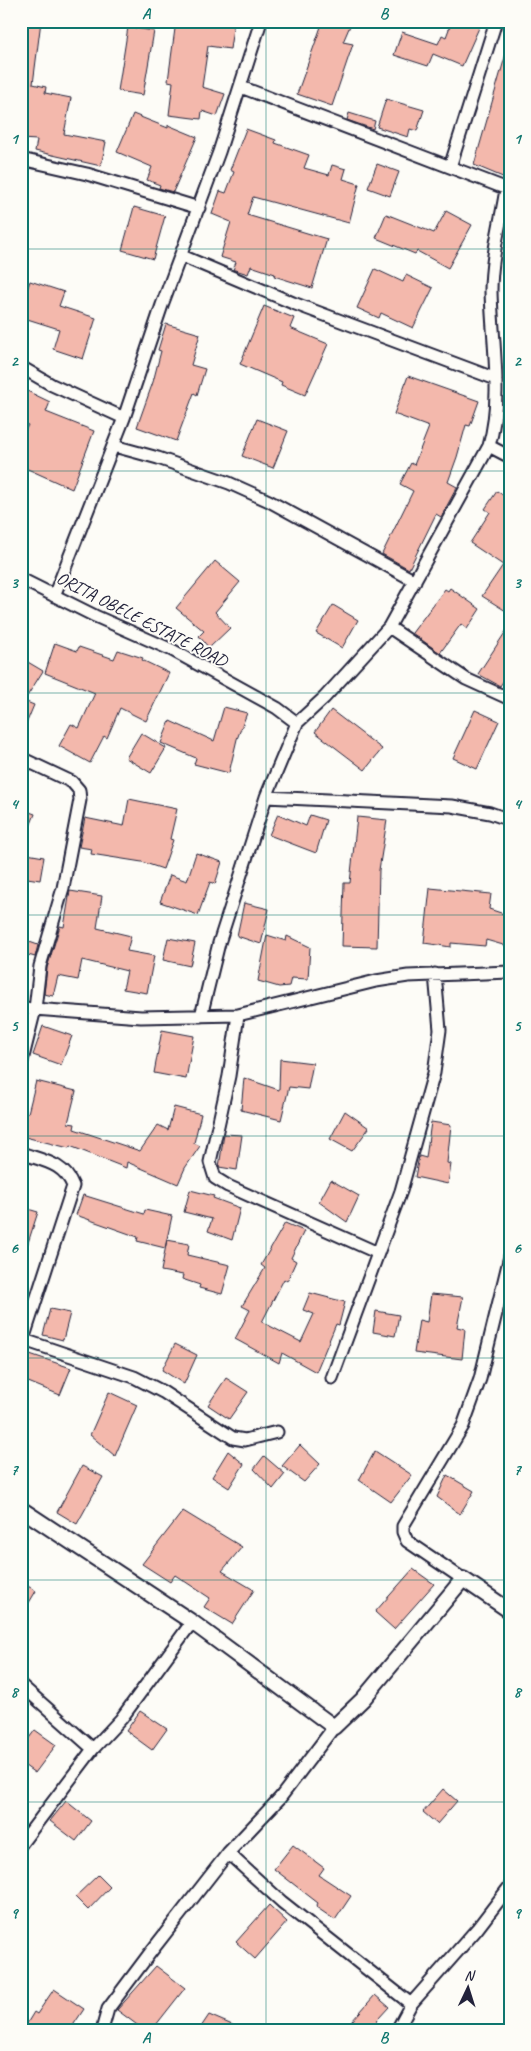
<svg xmlns="http://www.w3.org/2000/svg" width="531" height="2051" font-family="Caveat,sans-serif">
	<style>
		.building { fill: #f3b8ac; stroke: #22223b }
		.lines { fill: none; stroke-linecap: round; stroke-linejoin: round }
		.minor-casing { stroke: #22223b; stroke-width: 15 }
		.tertiary-casing { stroke: #22223b; stroke-width: 18 }
		.minor { stroke: #fdfcf7; stroke-width: 11 }
		.tertiary { stroke: #fdfcf7; stroke-width: 14 }
		.grid { fill: none; stroke: #0f766e; stroke-width: 1; stroke-opacity: 0.55 }
		.labels { text-anchor: middle; dominant-baseline: central; stroke-width: 4; stroke-linejoin: round; paint-order: stroke }
		.street-label { font-size: 18px; fill: #22223b; stroke: #fdfcf7 }
		.neatline { fill: none; stroke: #0f766e; stroke-width: 2 }
		.grid-label { font-size: 16px; text-anchor: middle; font-weight: bold; fill: #0f766e }
	</style>
	<rect width="100%" height="100%" fill="#fdfcf7"/>
	<filter id="ink" filterUnits="userSpaceOnUse"><feTurbulence type="fractalNoise" baseFrequency=".02" numOctaves="2"/><feDisplacementMap in="SourceGraphic" scale="10" xChannelSelector="R" yChannelSelector="G"/><feConvolveMatrix kernelMatrix="1 2 1 2 8 2 1 2 1" color-interpolation-filters="sRGB"/></filter>
	<g filter="url(#ink)">
		<!-- building -->
		<path class="building" d="M21,21H41L33,84L46,87L45,93L71,98L64,134L106,142L101,166L35,151L37,140L21,139Z
			M176,21H234L230,49L208,46L202,87L225,94L217,116L202,111L201,119L169,115L173,82L168,81Z
			M323,21H352L343,42L353,44L332,106L297,94Z
			M452,21H482L462,66L433,54L428,66L394,55L402,32L438,44L442,35L446,37Z
			M128,27L154,31L143,95L118,91Z
			M507,50L510,51V180L474,165Z
			M386,99L424,110L417,131L410,129L408,137L377,127Z
			M349,113L375,121L373,129L347,120Z
			M133,114L168,128V125L197,137L173,192L159,188L160,185L147,180L152,167L117,152Z
			M246,129L276,140L275,143L309,155L304,168L329,175L332,165L346,169L343,179L359,184L349,223L253,197L247,215L327,239L312,288L274,276L275,274L251,266L248,274L235,270H233L236,262L220,257L231,222L212,214L220,191L226,193L234,172L230,170Z
			M377,164L399,172L390,196L368,188Z
			M134,207L165,216L153,259L122,250Z
			M446,211L472,225L448,268L417,251L415,254L376,238L386,214L434,233Z
			M375,269L403,282L406,275L433,288L413,328L381,313L379,318L357,308Z
			M30,281L64,292L59,306L96,318L83,359L53,349L59,329L21,317V308Z
			M264,306L294,318L290,328L328,344L305,395L281,385L282,382L240,364Z
			M166,324L200,334L191,365L205,369L197,395L194,393L176,441L137,427L153,382L161,351L158,350Z
			M408,376L479,401L470,426L466,425L457,457L448,482L457,487L441,517L436,514L409,569L382,554L413,491L400,484L411,463L414,465L429,427L394,414Z
			M21,388L50,402L46,412L94,431L72,489L21,466V439L28,425L21,421Z
			M257,419L288,431L273,468L242,456Z
			M497,491L510,500V605L506,611L482,596L503,565L470,543L490,512L485,509Z
			M215,561L240,582L215,612L230,628L209,648L199,636L204,631L176,608Z
			M450,588L480,609L467,629L461,624L440,653L412,633L445,589L448,591Z
			M333,605L358,620L342,648L316,633Z
			M510,625V671L500,686L478,674Z
			M55,643L77,651L79,647L114,659L118,650L143,658L142,660L169,673L146,721L120,708L107,738L104,736L90,763L59,746L71,724L79,728L95,693L45,673Z
			M21,658L43,671L24,701L34,705L21,736Z
			M224,707L247,713L237,739L229,773L194,764L196,758L161,743L170,721L214,741Z
			M331,710L382,749L365,770L315,732Z
			M475,710L499,721L477,769L453,758Z
			M141,733L166,748L151,773L126,758Z
			M129,799L177,809L170,839L173,840L163,869L142,862L91,854L92,849L79,847L85,818L124,826Z
			M21,809L35,814L22,846H21Z
			M278,814L306,826L310,815L326,820L316,853L269,835Z
			M357,817L387,820L379,870L377,947L342,946L344,883H350Z
			M21,853L44,857L40,880L21,877Z
			M196,853L222,862L215,884L210,882L198,915L160,902L170,875L187,881Z
			M430,888L491,894L489,909L510,916V947L486,940L485,946L451,943V947L424,943Z
			M70,891L102,896L97,928L131,936L127,951L154,956L147,993L123,989L127,971L82,960L78,980L58,976L53,996L44,994L47,968L60,926L64,927Z
			M244,903L269,909L261,944L237,936Z
			M267,935L286,941L287,936L310,947L308,979L291,978L289,986L279,987L258,981Z
			M168,938L195,943L190,966L163,960Z
			M21,939L38,945L35,957L21,953Z
			M43,1026L72,1036L61,1065L33,1055Z
			M162,1030L194,1036L186,1079L154,1073Z
			M280,1059L313,1063L308,1089L289,1087L281,1120L241,1110L244,1078L279,1090Z
			M36,1081L76,1091L68,1123L75,1124L74,1129L140,1151L158,1125L168,1130L174,1107L201,1114L194,1143L200,1146L185,1168L178,1184L127,1162L126,1168L70,1146L69,1148L21,1136L24,1112L28,1113Z
			M345,1111L369,1128L352,1151L330,1139Z
			M431,1122L451,1125L447,1163L451,1164L448,1184L415,1177L419,1156L426,1158Z
			M224,1134L242,1135L237,1170L219,1167Z
			M331,1180L359,1196L347,1222L319,1202Z
			M190,1190L214,1196L213,1198L240,1208L232,1240L208,1231L212,1219L184,1212Z
			M83,1195L144,1214L145,1210L172,1216L165,1248L137,1241L138,1237L76,1215Z
			M21,1207L38,1212L24,1255H21Z
			M285,1223L304,1231L291,1258L296,1261L287,1281L284,1279L262,1322L301,1342L314,1314L303,1310L310,1293L345,1302L339,1325L336,1324L316,1372L282,1353L279,1363L235,1339L250,1310L242,1306L265,1268L261,1265Z
			M167,1240L189,1244L187,1255L230,1265L222,1294L199,1288L200,1285L182,1279L183,1275L161,1271Z
			M431,1294L463,1297L457,1327L465,1329L462,1359L414,1353L419,1320L427,1322Z
			M50,1309L70,1313L63,1340L43,1335Z
			M376,1311L399,1315L395,1336L373,1332Z
			M175,1344L197,1355L184,1384L162,1370Z
			M24,1352L71,1368L60,1395L21,1379V1361Z
			M226,1378L248,1392L229,1419L208,1405Z
			M109,1392L137,1405L115,1456L90,1435Z
			M300,1445L320,1464L304,1482L282,1466Z
			M228,1451L244,1464L229,1488L212,1477Z
			M375,1451L412,1475L391,1502L359,1480Z
			M264,1456L285,1474L273,1489L254,1469Z
			M82,1466L103,1477L77,1524L57,1512Z
			M447,1475L474,1491L460,1514L437,1497Z
			M183,1511L242,1547L222,1571L254,1590L232,1624L204,1607L210,1598L175,1575L170,1582L142,1564Z
			M413,1569L434,1584L394,1629L375,1612Z
			M21,1582L36,1591L21,1616Z
			M140,1711L167,1729L152,1750L126,1731Z
			M35,1730L56,1745L35,1773L21,1763V1749Z
			M443,1789L457,1801L437,1824L423,1812Z
			M66,1801L91,1821L76,1841L50,1821Z
			M293,1845L324,1868L319,1875L351,1896L335,1920L316,1907L318,1903L274,1869Z
			M98,1875L110,1887L88,1910L75,1897Z
			M269,1905L287,1922L255,1959L236,1942Z
			M156,1966L185,1988L152,2030H144L117,2010Z
			M54,1989L84,2009L70,2030H23L34,2012L37,2014Z
			M375,1995L389,2007L368,2030H344Z
			M209,2015L244,2030H199Z"/>
		<g class="lines">
			<!-- minor casing -->
			<g class="minor-casing">
				<path id="minor" d="M241,87L510,190
					M21,159L87,174L199,208
					M450,167L496,21
					M182,256L293,303L496,379
					M21,367L52,385L124,418
					M114,446L158,458L229,483L269,501L415,581
					M489,446L510,457
					M21,579L95,616L172,650L277,708L297,723
					M54,596L124,418L162,305L219,152L261,21
					M389,627L466,679L510,699
					M21,758L72,782L79,790L80,800L63,888L40,966L35,1009L21,1065
					M266,797L452,806L490,813L510,820
					M21,1008L141,1017L238,1015L376,981L408,976L510,972
					M238,1015L229,1076L210,1162L215,1178L228,1186L378,1253
					M201,1016L219,943L266,797L297,723L324,698L389,627L489,446C503,396 492,342 491,291C491,257 501,222 506,189
					M21,1153C44,1161 64,1163 73,1186L21,1346
					M24,1340L134,1377L163,1392L233,1438L245,1440L277,1432
					M332,1378L401,1191L434,1073L440,1030L435,974
					M463,1579L407,1541L403,1532V1526L463,1426L480,1379L510,1256
					M21,1685L93,1749L121,1719L192,1622
					M21,1844L93,1749
					M228,1853L282,1902L411,2004
					M102,2030L108,2009L150,1953L228,1853L280,1798L334,1727
					M397,2030L411,2004L477,1929L510,1886"/>
			</g>
			<!-- tertiary casing -->
			<g class="tertiary-casing">
				<path id="tertiary" d="M21,1509L192,1622L334,1727L363,1699L463,1579L510,1611"/>
			</g>
			<!-- minor -->
			<use href="#minor" class="minor"/>
			<!-- tertiary -->
			<use href="#tertiary" class="tertiary"/>
		</g>
	</g>
	<!-- grid -->
	<path class="grid" d="M266,21V2030M21,249H510M21,471H510M21,693H510M21,915H510M21,1136H510M21,1358H510M21,1580H510M21,1802H510"/>
	<g class="labels">
		<!-- street labels -->
		<g class="street-label">
			<text transform="translate(142 619) rotate(27)">ORITA OBELE ESTATE ROAD</text>
		</g>
	</g>
	<!-- margin -->
	<rect width="531" height="2051" fill="none" stroke="#fdfcf7" stroke-width="55"/>
	<!-- north arrow -->
	<g transform="translate(468 1988) rotate(4)" stroke="#fdfcf7" stroke-width="4" paint-order="stroke">
	<path d="M0-4L9 19L0 12L-9 19Z" fill="#22223b"/>
	<text y="-8" font-size="14" font-weight="bold" text-anchor="middle" fill="#22223b">N</text>
	</g>
	<rect x="28" y="28" width="476" height="1996" class="neatline"/>
	<g class="grid-label">
		<text x="146" y="19">A</text>
		<text x="384" y="19">B</text>
		<text x="14" y="144">1</text>
		<text x="517" y="144">1</text>
		<text x="14" y="366">2</text>
		<text x="517" y="366">2</text>
		<text x="14" y="588">3</text>
		<text x="517" y="588">3</text>
		<text x="14" y="809">4</text>
		<text x="517" y="809">4</text>
		<text x="14" y="1031">5</text>
		<text x="517" y="1031">5</text>
		<text x="14" y="1253">6</text>
		<text x="517" y="1253">6</text>
		<text x="14" y="1475">7</text>
		<text x="517" y="1475">7</text>
		<text x="14" y="1697">8</text>
		<text x="517" y="1697">8</text>
		<text x="14" y="1918">9</text>
		<text x="517" y="1918">9</text>
		<text x="146" y="2043">A</text>
		<text x="384" y="2043">B</text>
	</g>
</svg>
